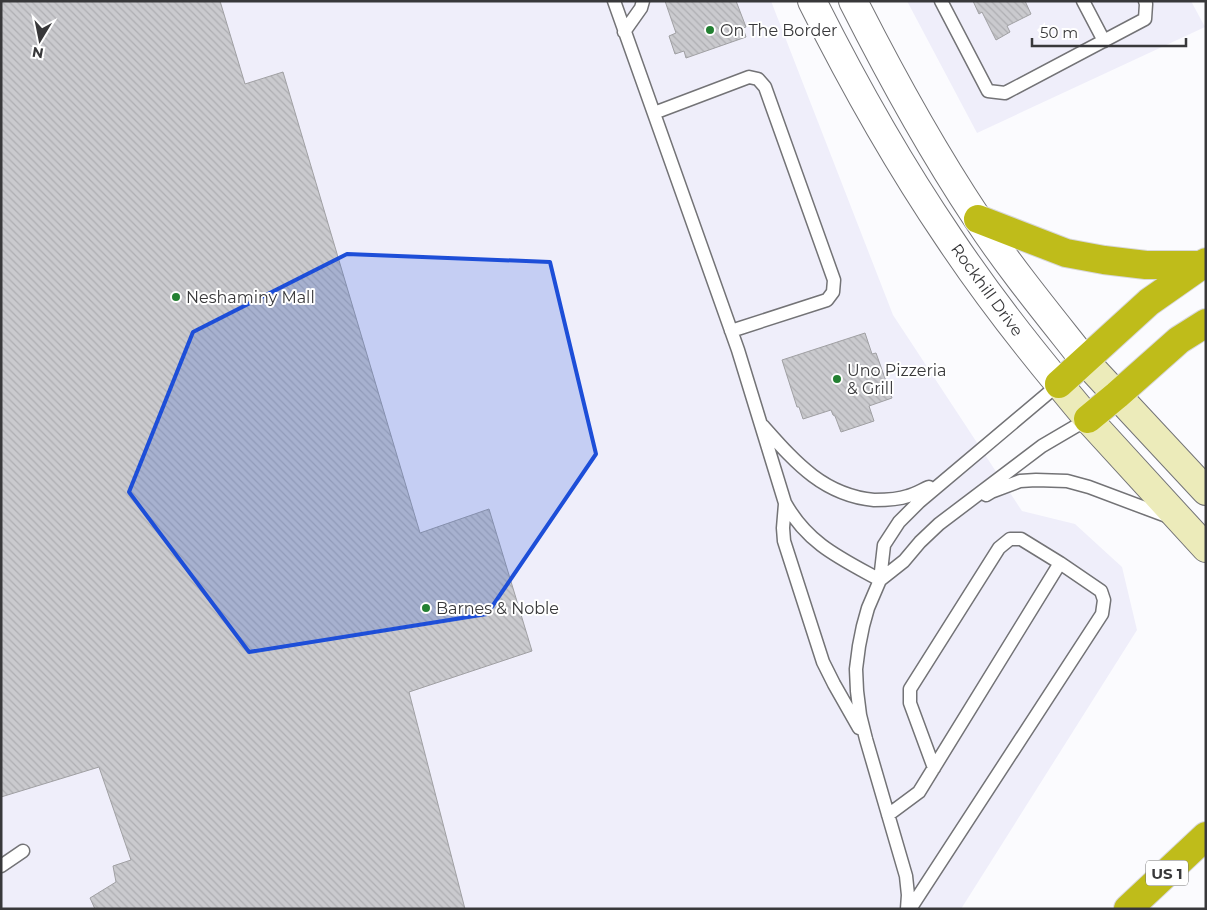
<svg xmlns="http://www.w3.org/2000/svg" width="1207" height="910" font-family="Montserrat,sans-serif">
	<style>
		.built { fill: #efeefa }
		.building { fill: url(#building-back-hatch); stroke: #a0a0a3 }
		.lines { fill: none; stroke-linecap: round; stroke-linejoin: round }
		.service-casing { stroke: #737376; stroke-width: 15 }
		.tertiary-casing { stroke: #737376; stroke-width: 30 }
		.secondary-casing { stroke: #737376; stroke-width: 30 }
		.motorway-casing { stroke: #d7d7d8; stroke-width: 30 }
		.service { stroke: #fff; stroke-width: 12 }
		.tertiary { stroke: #fff; stroke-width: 28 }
		.secondary { stroke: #ecebba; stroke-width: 28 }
		.motorway { stroke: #bfbc1a; stroke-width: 28 }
		.marked { fill: #1d4ed8; fill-opacity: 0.2; stroke: #1d4ed8; stroke-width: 4; stroke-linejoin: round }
		.poi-dot { fill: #238032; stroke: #fff; stroke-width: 2 }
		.labels { text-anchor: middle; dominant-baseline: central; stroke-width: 4; stroke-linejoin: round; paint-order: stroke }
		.shield { fill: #fff; stroke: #747475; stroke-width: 1 }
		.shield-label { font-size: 15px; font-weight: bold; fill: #38383a }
		.poi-label { font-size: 16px; fill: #38383a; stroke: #fff; text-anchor: start }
		.street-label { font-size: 16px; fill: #38383a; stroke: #fff }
	</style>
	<defs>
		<pattern id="building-back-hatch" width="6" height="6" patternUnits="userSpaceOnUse" patternTransform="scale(1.25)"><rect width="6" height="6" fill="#cacace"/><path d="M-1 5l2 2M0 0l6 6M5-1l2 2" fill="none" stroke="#aeaeb2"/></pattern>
	</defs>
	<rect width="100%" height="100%" fill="#fbfbfe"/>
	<!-- built -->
	<path class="built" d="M1,1H771L893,315L1022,511L1075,524L1122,567L1137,630L961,909H1Z
		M907,1H1191L1205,27L977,133Z"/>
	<!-- building -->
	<path class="building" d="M1,1H220L245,84L283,72L420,533L489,509L532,651L409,692L465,909H95L90,898L116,882L113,866L131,860L99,767L1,797Z
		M665,1H736L746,27L743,28L746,37L686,58L684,51L675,54L669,36L676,33Z
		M973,1H1025L1031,14L1007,26L1010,32L996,40L982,12L979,14Z
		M865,333L872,354L876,353L892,398L869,406L874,421L841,432L835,416L833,415L831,410L803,419L799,407H797L782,360Z"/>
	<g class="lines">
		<!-- service casing -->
		<g class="service-casing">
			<path id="service" d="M614,1L738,350L785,503C808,544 840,558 880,580
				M941,1L988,91L1005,93L1145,19L1146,4L1145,1
				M1083,1L1104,41
				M624,32L641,8L643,1
				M654,113L749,77L758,79L765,87L834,280L833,292L827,300L731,331
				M763,426C795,462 823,495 874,500C885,500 897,500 908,496C915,494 922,490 929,487
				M986,495L991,492L1020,481L1036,480L1067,481L1089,487L1169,517
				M785,504L783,528L784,541L823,662L834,684L859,728
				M880,580L904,561L920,542L939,524L1042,446L1088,419
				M934,768L910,703V689L999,548L1010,539H1021L1060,563
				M888,815L919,792L1060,563L1101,591L1104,600L1102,614L910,909
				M1,866L23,851
				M907,909L908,895L906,876L866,739L860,715L857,691L856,669L859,646L863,626L868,608L880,580L884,545L899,522L919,502L1059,384"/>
		</g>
		<!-- tertiary casing -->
		<g class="tertiary-casing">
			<path id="tertiary" d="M812,1C853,83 898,163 949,238C983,289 1020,337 1059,384
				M853,1C891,76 931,149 977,218C1010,268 1048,314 1085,361"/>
		</g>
		<!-- secondary casing -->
		<g class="secondary-casing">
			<path id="secondary" d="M1085,361L1206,491
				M1059,384L1088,419L1206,548"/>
		</g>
		<!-- motorway casing -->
		<g class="motorway-casing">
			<path id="motorway" d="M978,219L1066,253L1104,260L1146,265H1202
				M1059,384L1149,302L1206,262
				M1088,419L1117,395L1179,340L1206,323
				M1128,909L1206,836"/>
		</g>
		<!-- service -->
		<use href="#service" class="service"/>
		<!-- tertiary -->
		<use href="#tertiary" class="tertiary"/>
		<!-- secondary -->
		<use href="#secondary" class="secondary"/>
		<!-- motorway -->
		<use href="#motorway" class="motorway"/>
	</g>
	<!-- marked area -->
	<path class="marked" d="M347,254L550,262L596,454L487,614L249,652L129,492L193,332Z"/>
	<!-- markers -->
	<g class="poi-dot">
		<circle cx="710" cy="30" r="5"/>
		<circle cx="176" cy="297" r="5"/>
		<circle cx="837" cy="379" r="5"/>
		<circle cx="426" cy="608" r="5"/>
	</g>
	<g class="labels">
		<!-- shield labels -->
		<rect class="shield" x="1146" y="860.5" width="42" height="25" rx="4"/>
		<g class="shield-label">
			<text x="1167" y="873">US 1</text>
		</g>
		<!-- poi labels -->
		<g class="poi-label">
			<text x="720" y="30">On The Border</text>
			<text x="186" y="297">Neshaminy Mall</text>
			<text x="847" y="370">Uno Pizzeria<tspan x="847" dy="18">&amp; Grill</tspan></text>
			<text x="436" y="608">Barnes &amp; Noble</text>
		</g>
		<!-- street labels -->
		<g class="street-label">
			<text transform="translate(987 290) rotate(54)">Rockhill Drive</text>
		</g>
	</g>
	<!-- border -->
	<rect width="1207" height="910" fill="none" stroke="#38383a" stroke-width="5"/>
	<!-- north arrow -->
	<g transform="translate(40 40) rotate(190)" stroke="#ffffff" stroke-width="4" paint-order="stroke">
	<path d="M0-4L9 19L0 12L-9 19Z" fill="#38383a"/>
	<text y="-8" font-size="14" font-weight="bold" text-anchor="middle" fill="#38383a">N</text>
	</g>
	<!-- scale -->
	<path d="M1032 38v8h154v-8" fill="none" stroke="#38383a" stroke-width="2.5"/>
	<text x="1040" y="38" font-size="15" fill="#38383a" stroke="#ffffff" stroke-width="4" paint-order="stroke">50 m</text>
</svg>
